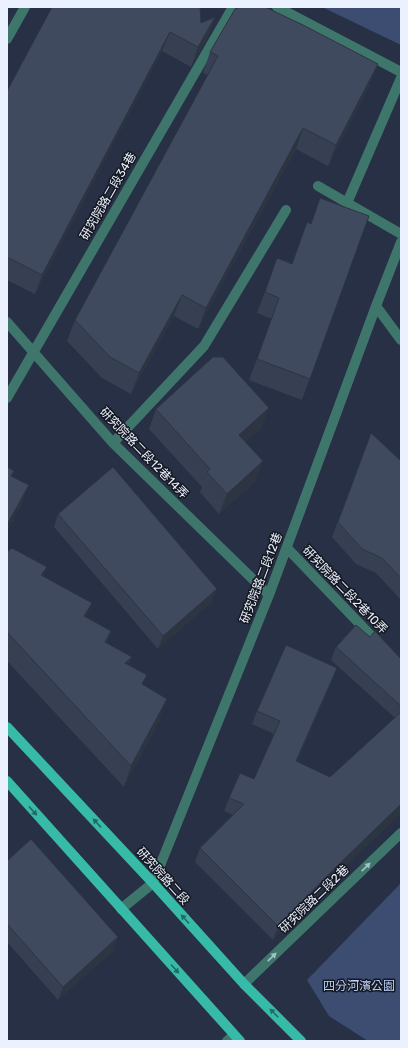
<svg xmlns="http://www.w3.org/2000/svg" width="408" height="1048" font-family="Rubik,'Noto Sans TC',sans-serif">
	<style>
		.green { fill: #3d4d72 }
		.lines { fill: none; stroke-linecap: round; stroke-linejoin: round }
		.minor { stroke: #3f766c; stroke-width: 10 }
		.major { stroke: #37baa7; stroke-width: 10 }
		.wall { fill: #374052 }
		.shaded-wall { fill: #2d3442 }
		.building { fill: #404a5f; stroke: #2d3442 }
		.oneway { fill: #266964 }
		.oneway2 { fill: #a6c0c4 }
		.labels { text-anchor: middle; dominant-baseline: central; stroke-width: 3; stroke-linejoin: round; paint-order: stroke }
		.street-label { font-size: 12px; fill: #ebf1fe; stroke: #141821 }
		.park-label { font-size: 12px; fill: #bdd1fb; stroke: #141821 }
	</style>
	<rect width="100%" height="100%" fill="#273044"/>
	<!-- green -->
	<path class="green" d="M322,7H401V45Z
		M401,883V1041H368L329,1016L307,980Z"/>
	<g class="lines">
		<!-- minor -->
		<path class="minor" d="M277,7L401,72
			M7,39L25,7
			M318,186L401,234
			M347,203L401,78
			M376,306L401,340
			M7,322L113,443L269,595
			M7,398L233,7
			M113,443L204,346L286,210
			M287,548L380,645
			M121,909L153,883L269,595L376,306L401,242
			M244,984L401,833
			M227,1041L234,1035"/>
		<!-- major -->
		<path class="major" d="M7,727L153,883L244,984L301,1041
			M7,781L240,1041"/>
	</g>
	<!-- wall -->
	<path class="wall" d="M52,7L201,23L215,17L208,37L191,67L162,51L35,294L7,280V91Z
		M210,52L370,85L328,166L296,149L198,329L174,316L131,394L102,378L67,341L75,320L208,75L203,73Z
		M369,216L302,400L249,380L272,319L257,313L277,258L292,263L311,224Z
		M156,409L262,428L246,442L256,481L219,514L200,492L202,487L149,429Z
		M371,433L401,461V600L376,573L356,564L332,537Z
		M58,514L212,602L158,649L54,527Z
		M7,552L43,576L86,618L111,631L107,643L129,665L143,685L160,720L124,787L7,661Z
		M370,637L401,659V813L328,883L273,940L195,862L200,848L233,815L224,811L229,798L254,779L274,734L252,724L257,711L337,668L332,681L297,762L330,777L395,718L331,660L336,647Z
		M7,861L114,950L58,1000L7,942Z"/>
	<!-- shaded-wall -->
	<path class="shaded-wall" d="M215,17L208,37L191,67L198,47Z
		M170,32L162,51L35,294L42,275Z
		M378,64L370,85L328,166L336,145Z
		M303,128L296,149L198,329L206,308Z
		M182,295L174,316L131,394L139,373Z
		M269,408L262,428L232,455L239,435Z
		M263,461L256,481L219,514L227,494Z
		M29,485L21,506L7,532V525Z
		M47,567L39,588L41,575Z
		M217,589L212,602L158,649L163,636Z
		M92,603L84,624V616Z
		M111,631L103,652L105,642Z
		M132,657L125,678V663Z
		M337,668L332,681L291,775L296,761Z
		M167,699L160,720L124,787L131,766Z
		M401,804V813L328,883L273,940L278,926L333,870Z
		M118,937L114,950L58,1000L63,987Z"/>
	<!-- building -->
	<path class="building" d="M52,7H200L201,23L215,17L198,47L170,32L42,275L7,257V91Z
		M240,7H265L303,25L378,64L336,145L303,128L206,308L182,295L139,373L110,357L75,320L218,56L210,52L235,9Z
		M320,198L369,216L310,379L257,359L279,298L265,292L277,258L292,264L307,222L311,224Z
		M213,357H223L269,408L239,435L263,461L227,494L207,472L210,469L156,409Z
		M371,433L401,461V578L382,558L362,549L338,522Z
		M7,467L14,471L11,476L29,485L7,525Z
		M113,467L217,589L163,636L58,514Z
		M12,548L47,567L41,575L92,603L84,616L111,631L105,642L132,657L125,663L147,675L142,684L167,699L131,766L7,632V552Z
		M356,625L370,637L375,631L401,659V706L336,647Z
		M286,645L337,668L296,761L330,777L401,712V804L333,870L278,926L200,848L244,804L229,798L240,773L254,779L280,721L257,711Z
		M31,839L118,937L63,987L7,924V861Z"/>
	<!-- one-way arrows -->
	<defs><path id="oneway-solid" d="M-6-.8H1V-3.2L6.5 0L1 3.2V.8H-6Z"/></defs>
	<g class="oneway">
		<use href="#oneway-solid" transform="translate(33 811) rotate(48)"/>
		<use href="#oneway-solid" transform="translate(97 823) rotate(-133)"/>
		<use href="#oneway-solid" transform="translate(185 919) rotate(-132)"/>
		<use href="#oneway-solid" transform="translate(175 969) rotate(48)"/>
		<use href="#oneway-solid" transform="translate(274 1013) rotate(-135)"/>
	</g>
	<g class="oneway2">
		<use href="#oneway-solid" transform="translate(366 867) rotate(-44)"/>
		<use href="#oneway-solid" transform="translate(272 957) rotate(-44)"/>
	</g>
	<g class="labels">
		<!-- street labels -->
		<g class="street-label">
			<text transform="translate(108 196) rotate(-60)">研究院路二段34巷</text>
			<text transform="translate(144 453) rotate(46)">研究院路二段12巷14弄</text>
			<text transform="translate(261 578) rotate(-69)">研究院路二段12巷</text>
			<text transform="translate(345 590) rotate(46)">研究院路二段2巷10弄</text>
			<text transform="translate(163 876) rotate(48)">研究院路二段</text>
			<text transform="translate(314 899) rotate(-44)">研究院路二段2巷</text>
		</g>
		<!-- park labels -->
		<g class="park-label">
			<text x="359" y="986">四分河濱公園</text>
		</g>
	</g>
	<!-- border -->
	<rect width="408" height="1048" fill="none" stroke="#ebf1fe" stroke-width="16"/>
</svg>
